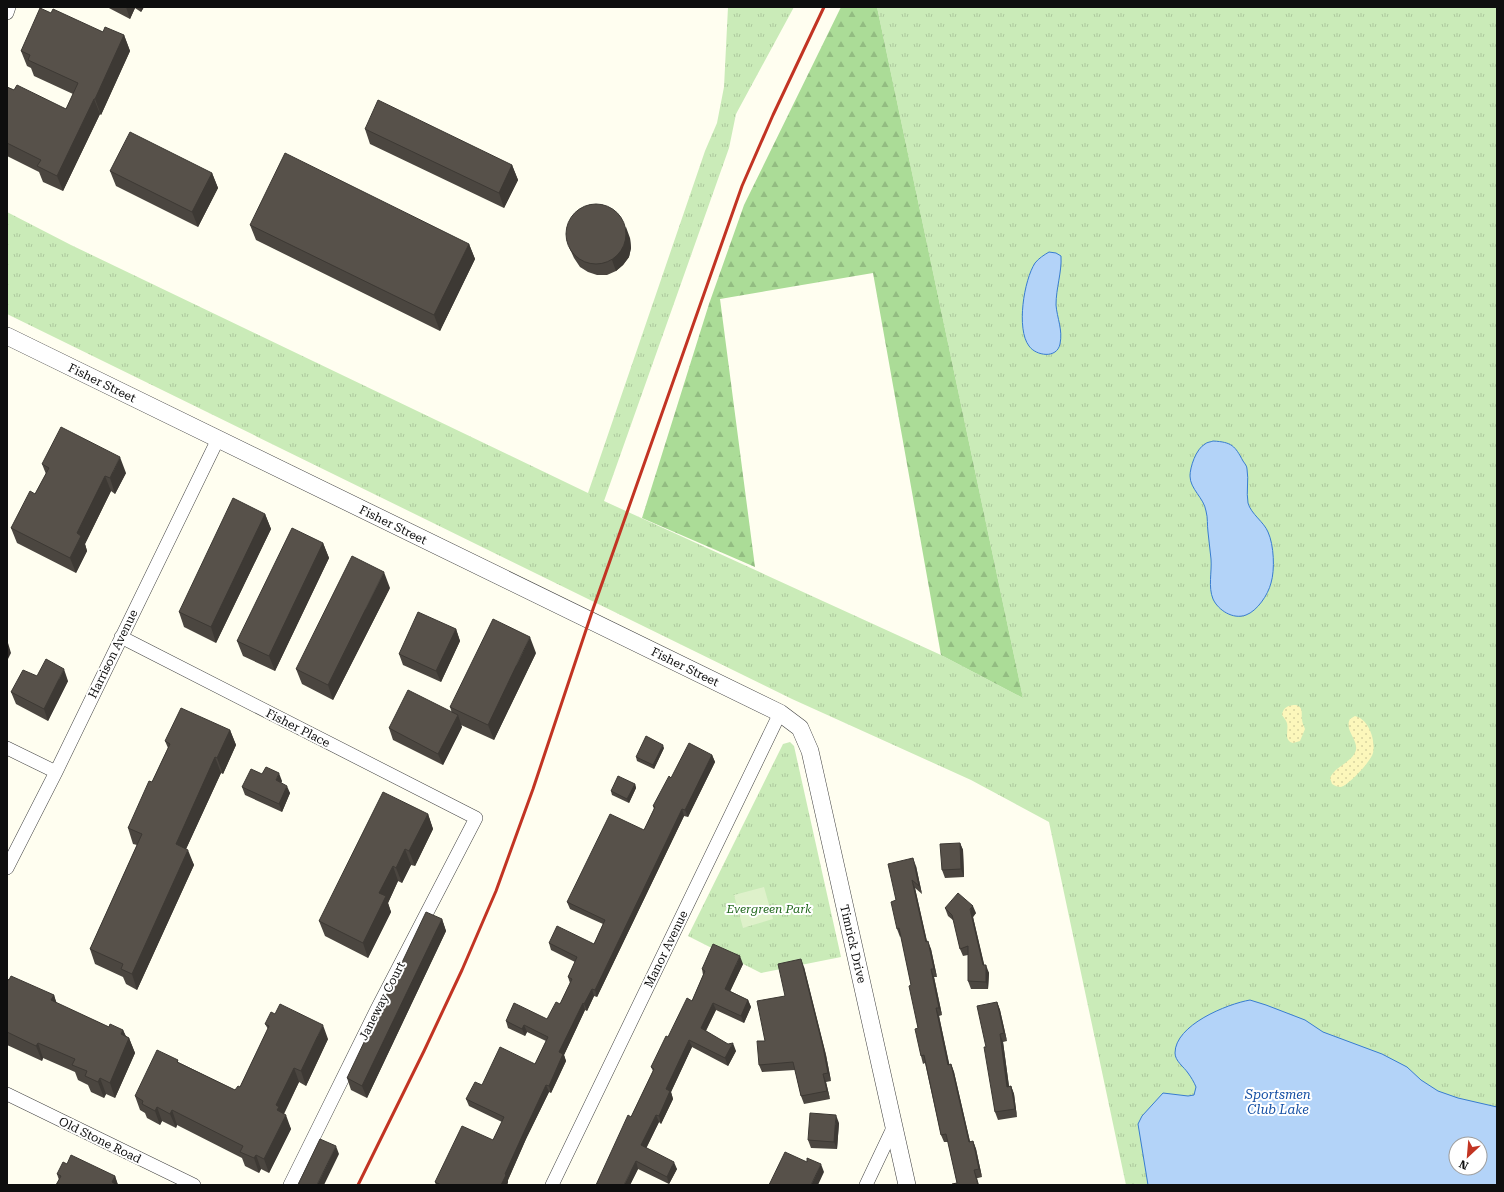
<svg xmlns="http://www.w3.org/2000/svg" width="1504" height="1192" font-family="'Roboto Serif',serif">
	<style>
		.grass { fill: url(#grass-tufts); fill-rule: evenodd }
		.forest { fill: url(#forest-firs) }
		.sand { fill: url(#sand-dots) }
		.pitch { fill: #def1ca }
		.water { fill: #b3d3f8; stroke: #387cd0; fill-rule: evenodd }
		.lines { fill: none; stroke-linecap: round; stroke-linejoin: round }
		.minor-casing { stroke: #414141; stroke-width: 14 }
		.tertiary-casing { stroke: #414141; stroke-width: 18 }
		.minor { stroke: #fff; stroke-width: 13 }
		.tertiary { stroke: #fff; stroke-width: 17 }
		.rail { stroke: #c23423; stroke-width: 3 }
		.wall { fill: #4b4640 }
		.shaded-wall { fill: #3d3934 }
		.building { fill: #57514a; stroke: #3d3934 }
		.labels { text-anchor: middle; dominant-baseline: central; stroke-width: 4; stroke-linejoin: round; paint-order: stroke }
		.street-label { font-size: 12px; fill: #0e0e0e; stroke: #fff }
		.park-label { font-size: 12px; font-style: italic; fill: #21681d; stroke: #fff }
		.water-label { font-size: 13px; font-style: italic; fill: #144fa4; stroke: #fff }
	</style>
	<defs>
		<pattern id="grass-tufts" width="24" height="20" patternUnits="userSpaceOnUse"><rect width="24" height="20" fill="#caebb8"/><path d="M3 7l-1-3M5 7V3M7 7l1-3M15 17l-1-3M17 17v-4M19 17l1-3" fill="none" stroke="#acc89d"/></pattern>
		<pattern id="forest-firs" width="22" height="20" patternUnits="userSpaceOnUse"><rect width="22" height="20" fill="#abdc97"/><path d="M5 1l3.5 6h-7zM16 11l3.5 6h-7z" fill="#92bc81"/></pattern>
		<pattern id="sand-dots" width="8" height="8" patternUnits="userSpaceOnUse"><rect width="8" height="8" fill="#fcf7bb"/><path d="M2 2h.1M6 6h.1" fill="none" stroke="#d7d3a0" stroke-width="1.8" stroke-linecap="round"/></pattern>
	</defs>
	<rect width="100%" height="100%" fill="#fffef0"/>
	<!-- grass -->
	<path class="grass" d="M728,7H794L736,114L729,148L604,501L941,655L1023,698L877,7H1497V1185H1126L1049,822L971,780L792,699L7,314V212L71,245L588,493L705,151L717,123L724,87ZM1456,1144H1480V1168H1456Z
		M790,742L794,746L841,957L761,973L688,936L783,744Z"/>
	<!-- forest -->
	<path class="forest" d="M841,7H877L1023,698L941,655L873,273L720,299L755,567L642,518L709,304L744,205Z"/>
	<!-- sand -->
	<path class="sand" d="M1296,705C1304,708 1301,712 1302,719C1302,723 1304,726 1305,729L1300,741L1293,743C1283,740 1289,731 1287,723C1286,720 1284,718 1282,715C1283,707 1289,705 1296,705Z
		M1355,716C1369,719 1376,741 1373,753C1371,761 1349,785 1341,787C1338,787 1335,786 1332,784L1330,778C1335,766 1352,763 1356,750C1358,739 1344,730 1350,719Z"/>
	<!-- pitch -->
	<path class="pitch" d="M764,887L773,919L743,928L734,895Z"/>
	<!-- water -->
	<path class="water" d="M1049,252L1056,253L1061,256C1062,272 1056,288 1056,305C1057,318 1063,330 1060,344C1057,359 1036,356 1029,346C1016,329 1024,280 1035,263C1039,258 1044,255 1049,252Z
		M1213,441C1232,442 1235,446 1243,461C1245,464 1247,466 1247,469C1249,480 1246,492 1248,503C1251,514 1264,522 1268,532C1274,545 1275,570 1271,583C1268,595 1257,611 1246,615C1233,620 1218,610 1213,599C1208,587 1212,572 1211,559C1210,550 1209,541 1208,532C1207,525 1208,518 1206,511C1204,498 1190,489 1190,476C1190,467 1196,449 1205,444C1207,442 1211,442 1213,441Z
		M1250,1000L1266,1005L1305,1020L1323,1032L1382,1054L1407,1067L1421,1080L1438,1091L1458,1098L1497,1107V1185H1148L1138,1124L1142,1116L1163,1093L1188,1096L1194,1095L1196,1087C1194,1082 1191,1077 1188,1073C1184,1067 1175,1061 1175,1053C1175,1025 1227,1004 1250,1000ZM1456,1144H1480V1168H1456Z"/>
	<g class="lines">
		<!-- minor casing -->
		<g class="minor-casing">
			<path id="minor" d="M7,13L9,7
				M121,637L476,818L377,1009L290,1185
				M7,748L56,772
				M7,868L56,772L218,439
				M7,1094L194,1185
				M552,1185L780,713
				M866,1185L894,1126"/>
		</g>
		<!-- tertiary casing -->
		<g class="tertiary-casing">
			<path id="tertiary" d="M7,336L780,713L800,728L810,751L907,1185"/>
		</g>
		<!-- minor -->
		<use href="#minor" class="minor"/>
		<!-- tertiary -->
		<use href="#tertiary" class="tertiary"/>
		<!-- rail -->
		<path class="rail" d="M358,1185L424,1051L462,970L496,891L533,789L593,609L742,186L773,115L824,7"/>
	</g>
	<!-- wall -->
	<path class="wall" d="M107,7H144L141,12L135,8L130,19Z
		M51,13L103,32L124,35L130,51L101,115L100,114L63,191L43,182L39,172L7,156V87L14,90L66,109L73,94L34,76L31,68L27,66L21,51Z
		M365,129L512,165L518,180L504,208L370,144Z
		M110,171L212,173L218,188L198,227L116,186Z
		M250,225L469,244L475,259L440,331L256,240Z
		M630,238L631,248L629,257L623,265L616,271L607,275H597L588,272L580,267L574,258L569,247Z
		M42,464L126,473L115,494L111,491L85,544L87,551L76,573L17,543L11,528L35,494L46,474Z
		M265,514L271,529L216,643L184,627L179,612Z
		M323,543L329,558L275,671L243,656L237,641Z
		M390,588L333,700L302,684L296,669Z
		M456,629L460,641L441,682L403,665L399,654Z
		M536,653L494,740L461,725L462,727L443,765L393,740L389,728L452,713L450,707Z
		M37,676L68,681L48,721L16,704L11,692Z
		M230,730L236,745L223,774L221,773L186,849L194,865L137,990L126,984L123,977L95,964L90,949L137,845L133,844L128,828L152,782L168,748L165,741Z
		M664,748L654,769L637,761L636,757Z
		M712,755L715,762L688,817L684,816L597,997L594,996L587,1011L585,1010L564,1055L566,1061L551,1093L549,1092L526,1139L508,1180V1182L507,1185H436L435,1182L493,1140L502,1122L469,1106L466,1099L482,1085L535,1064L546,1041L527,1032L525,1036L508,1028L506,1021L547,1019L560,1004L570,983L568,977L575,962L551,950L549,943L594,944L603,924L570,909L567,902L644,830L654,809L653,806L671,778Z
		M262,774L282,781L281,783L290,793L282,812L245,795L242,787Z
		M635,784L636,788L629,803L612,795L611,791Z
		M428,814L433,829L415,866L411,865L402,883L398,881L388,903L391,912L368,958L325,936L319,921Z
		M960,843L963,850L964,877L945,878L942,870Z
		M916,866L922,894L915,888L927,942L931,949L937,977H934L942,1015L939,1016L949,1064H951L954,1072L970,1142L973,1141L976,1149L982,1177L957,1183L948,1142H944L941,1135L925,1063L923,1064L921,1056L918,1028L911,985L901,936L900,937L897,929L896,900Z
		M945,908L976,913L973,917L984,965L989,973L988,989H971L968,981V955L963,956L960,949L954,921L948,916Z
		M442,919L446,931L367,1098L351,1090L347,1078Z
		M743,964L730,991L748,1000L751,1007L744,1023L716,1010L706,1031L736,1051L728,1066L692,1047L671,1092L673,1099L661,1124L659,1122L646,1148L677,1169L669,1184L638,1169L630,1185L631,1117L653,1071L651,1067L668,1037L692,1001L703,975L702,969Z
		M804,967L826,1055L831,1081L826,1082L830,1099L804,1104L801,1096L795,1070L762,1072L759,1065L785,996Z
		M7,979L54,995L56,1003L109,1027L123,1030L126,1036L129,1038L135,1053L115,1098L106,1094L104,1098L91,1092L88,1085L78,1080L75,1072L43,1058L42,1061L7,1045Z
		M997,1002L1000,1010L1007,1041L1003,1042L1009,1086H1011L1014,1094L1017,1117L998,1120L995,1112L986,1047Z
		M265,1024L328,1039L306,1086L299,1082L284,1114L291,1129L269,1173L261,1169L259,1173L245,1166L242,1158L177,1125L176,1128L162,1121L160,1125L147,1118L145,1113L140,1110L135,1096L178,1060V1062L235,1090L240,1087L268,1029Z
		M839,1123L837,1149L811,1148L808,1140Z
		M67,1164L115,1176L118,1185H56L59,1180L57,1174Z"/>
	<!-- shaded-wall -->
	<path class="shaded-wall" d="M126,7H134L135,8L130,19Z
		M140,7H144L141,12Z
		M124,35L130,51L101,115L95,99Z
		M94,99L100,114L63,191L57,176Z
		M512,165L518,180L504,208L499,193Z
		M212,173L218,188L198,227L192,212Z
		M626,227L630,238L631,248L629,257L623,265L616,271L612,260Z
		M469,244L475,259L440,331L434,315Z
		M120,457L126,473L115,494L110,478Z
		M105,476L111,491L85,544L87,551L76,573L70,558L77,533Z
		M265,514L271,529L216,643L211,627Z
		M323,543L329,558L275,671L269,656Z
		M384,572L390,588L333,700L328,685Z
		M456,629L460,641L441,682L436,671Z
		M530,637L536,653L494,740L488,725Z
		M8,643L11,653L7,661V644Z
		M64,669L68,681L48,721L44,709Z
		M458,715L462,727L443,765L438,754Z
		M230,730L236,745L223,774L217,758Z
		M663,745L664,748L654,769L653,765Z
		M712,755L715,762L688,817L685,810Z
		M215,757L221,773L181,860L176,844Z
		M279,773L282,781L279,788L276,780Z
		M635,784L636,788L629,803L627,799Z
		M287,786L290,793L282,812L279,804Z
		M682,809L684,816L597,997L595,990Z
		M428,814L433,829L415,866L409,851Z
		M960,843L963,850L964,877L961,869Z
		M405,849L411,865L402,883L396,868Z
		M188,850L194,865L137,990L132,974Z
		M913,858L916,866L922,894L919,886Z
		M393,866L398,881L388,903L391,912L368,958L363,943L379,893Z
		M912,880L915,888L929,950L926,942Z
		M973,906L976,913L973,917L986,972V965L989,973L988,989L986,982L983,965L970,909Z
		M442,919L446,931L367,1098L362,1086Z
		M928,941L931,949L937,977L934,969Z
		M740,956L743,964L728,996L725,989Z
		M801,959L804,967L826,1055L831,1081L828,1073Z
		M931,969L934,977L942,1015L939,1008Z
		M592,989L594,996L587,1011L584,1004Z
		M54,995L59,1010L51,1000Z
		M748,1000L751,1007L744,1023L741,1016Z
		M997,1002L1000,1010L1007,1041L1004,1033Z
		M583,1003L585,1010L564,1055L566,1061L551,1093L549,1086L559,1052Z
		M713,1003L716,1010L703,1036L701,1028Z
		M936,1008L939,1016L951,1072L948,1065Z
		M323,1025L328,1039L306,1086L301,1071Z
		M524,1025L527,1032L525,1036L522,1029Z
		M123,1030L128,1042L129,1038L135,1053L115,1098L110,1083L121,1034Z
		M1000,1034L1003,1042L1010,1094L1007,1087Z
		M689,1040L692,1047L671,1092L673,1099L661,1124L659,1116L666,1089Z
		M38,1043L43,1058L42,1061L36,1046Z
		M733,1043L736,1051L728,1066L725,1058Z
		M951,1064L954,1072L972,1150L969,1142Z
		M294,1068L299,1082L282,1117L286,1115L291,1129L269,1173L264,1159L277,1110L276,1105Z
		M823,1074L826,1082L830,1099L827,1091Z
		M100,1078L106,1094L104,1098L98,1082Z
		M546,1085L549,1092L526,1139L508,1180V1182L507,1185H501L505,1174L524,1132Z
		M1011,1086L1014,1094L1017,1117L1015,1109Z
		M157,1107L162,1121L160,1125L155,1111Z
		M172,1110L177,1125L176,1128L170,1114Z
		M656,1115L659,1122L644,1153L641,1145Z
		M836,1115L839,1123L837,1149L834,1142Z
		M973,1141L976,1149L982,1177L979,1169Z
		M336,1146L339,1154L324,1185H317Z
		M256,1155L261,1169L259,1173L254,1158Z
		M636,1161L638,1169L630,1185H624Z
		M674,1162L677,1169L669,1184L667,1177Z
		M821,1164L824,1172L818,1185H811Z
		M974,1170L977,1178L979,1185H978Z
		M115,1176L118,1185H113L112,1182Z"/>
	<!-- building -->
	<path class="building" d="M40,8L51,13L53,9L103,32L105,27L124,35L95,99H94L57,176L37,166L41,160L7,143V87L14,90L17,85L66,109L78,83L28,60L30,55L21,51Z
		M378,100L512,165L499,193L365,129Z
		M130,132L212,173L192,212L110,171Z
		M285,153L469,244L434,315L250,225Z
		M566 234a30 30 0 1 1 60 0a30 30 0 1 1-60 0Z
		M61,427L120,457L110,478L105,476L77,533L81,536L70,558L11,528L30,491L35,494L49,468L42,464Z
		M233,498L265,514L211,627L179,612Z
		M292,528L323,543L269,656L237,641Z
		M352,556L384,572L328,685L296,669Z
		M418,612L456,629L436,671L399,654Z
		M493,619L530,637L488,725L450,707Z
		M46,659L64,669L44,709L11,692L23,670L37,676Z
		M408,690L458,715L438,754L389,728Z
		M181,708L230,730L217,758L215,757L176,844L188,850L132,974L121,969L123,964L90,949L142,834L128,828L149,781L152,782L170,744L165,741Z
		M646,736L663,745L653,765L636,757Z
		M689,743L712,755L685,810L682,809L595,990L592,989L584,1004L583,1003L559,1052L563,1054L549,1086L546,1085L524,1132L505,1174L506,1175L501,1185H441L435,1182L462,1126L493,1140L504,1117L466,1099L475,1082L482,1085L500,1047L535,1064L548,1037L524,1025L522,1029L506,1021L514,1003L547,1019L556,1002L560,1004L572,979L568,977L577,957L549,943L557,926L594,944L605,920L567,902L610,814L644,830L655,807L653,806L669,776L671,778Z
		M266,767L279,773L276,780L287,786L279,804L242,787L251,769L262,774Z
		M618,776L635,784L627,799L611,791Z
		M383,792L428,814L409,851L405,849L396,868L393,866L379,893L386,896L363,943L319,921Z
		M960,843L961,869L942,870L940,844Z
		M913,858L919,886L912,880L926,942L928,941L934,969H931L939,1008H936L948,1065L951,1064L969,1142L973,1141L979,1169L974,1170L978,1185H952V1184L957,1183L946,1134L941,1135L924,1055L921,1056L915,1029L918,1028L909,986L911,985L899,928L897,929L891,902L896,900L888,864Z
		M958,893L973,906L970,909L983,965H986V982L968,981V946L960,949L952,915L945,908Z
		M426,912L442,919L362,1086L347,1078Z
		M713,944L740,956L725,989L748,1000L741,1016L713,1003L701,1028L728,1044L733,1043L725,1058L689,1040L666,1089L670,1091L659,1116L656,1115L641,1145L674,1162L667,1177L636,1161L624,1185H596L628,1115L631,1117L654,1069L651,1067L666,1036L668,1037L687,998L692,1001L705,971L702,969Z
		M801,959L823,1047L828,1073L823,1074L827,1091L801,1096L793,1062L759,1065L757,1041H765L757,1001L785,996L778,964Z
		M11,976L54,995L51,1000L109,1027L110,1024L123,1030L121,1034L129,1038L110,1083L100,1078L98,1082L85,1076L87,1071L72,1065L75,1059L38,1043L36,1046L7,1032V979L9,980Z
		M997,1002L1004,1033L1000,1034L1007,1087L1011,1086L1015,1109L995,1112L984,1047H986L977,1006Z
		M280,1004L323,1025L301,1071L294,1068L276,1105L279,1107L277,1110L286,1115L264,1159L256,1155L254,1158L240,1152L243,1146L172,1110L170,1114L157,1107L155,1111L142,1104L143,1101L135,1096L157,1050L178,1060L177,1062L235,1090L238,1086L240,1087L269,1026L265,1024L271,1012L275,1014Z
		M810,1113L836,1115L834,1142L808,1140Z
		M320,1139L336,1146L317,1185H298Z
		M785,1152L807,1162V1158L821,1164L811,1185H769Z
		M71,1155L115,1176L112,1182L117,1185H56L61,1176L57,1174L63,1162L67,1164Z"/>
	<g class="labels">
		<!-- street labels -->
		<g class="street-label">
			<text transform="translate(102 383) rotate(26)">Fisher Street</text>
			<text transform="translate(393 525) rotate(26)">Fisher Street</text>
			<text transform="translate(113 654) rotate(-64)">Harrison Avenue</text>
			<text transform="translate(685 667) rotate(26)">Fisher Street</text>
			<text transform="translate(298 728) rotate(27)">Fisher Place</text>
			<text transform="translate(853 944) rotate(77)">Timrick Drive</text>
			<text transform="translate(666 949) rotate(-64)">Manor Avenue</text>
			<text transform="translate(382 1001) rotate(-63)">Janeway Court</text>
			<text transform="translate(100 1140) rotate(26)">Old Stone Road</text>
		</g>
		<!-- park labels -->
		<g class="park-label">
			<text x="769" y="909">Evergreen Park</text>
		</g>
		<!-- water labels -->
		<g class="water-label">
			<text x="1278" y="1094">Sportsmen<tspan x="1278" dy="15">Club Lake</tspan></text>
		</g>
	</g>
	<!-- border -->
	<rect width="1504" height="1192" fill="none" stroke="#0e0e0e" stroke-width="16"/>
	<!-- north arrow -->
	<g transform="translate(1468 1156) rotate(206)"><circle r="19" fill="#ffffff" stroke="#9f9f9f"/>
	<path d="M0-3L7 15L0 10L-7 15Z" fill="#c23423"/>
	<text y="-6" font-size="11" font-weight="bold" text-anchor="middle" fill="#0e0e0e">N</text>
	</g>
</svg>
